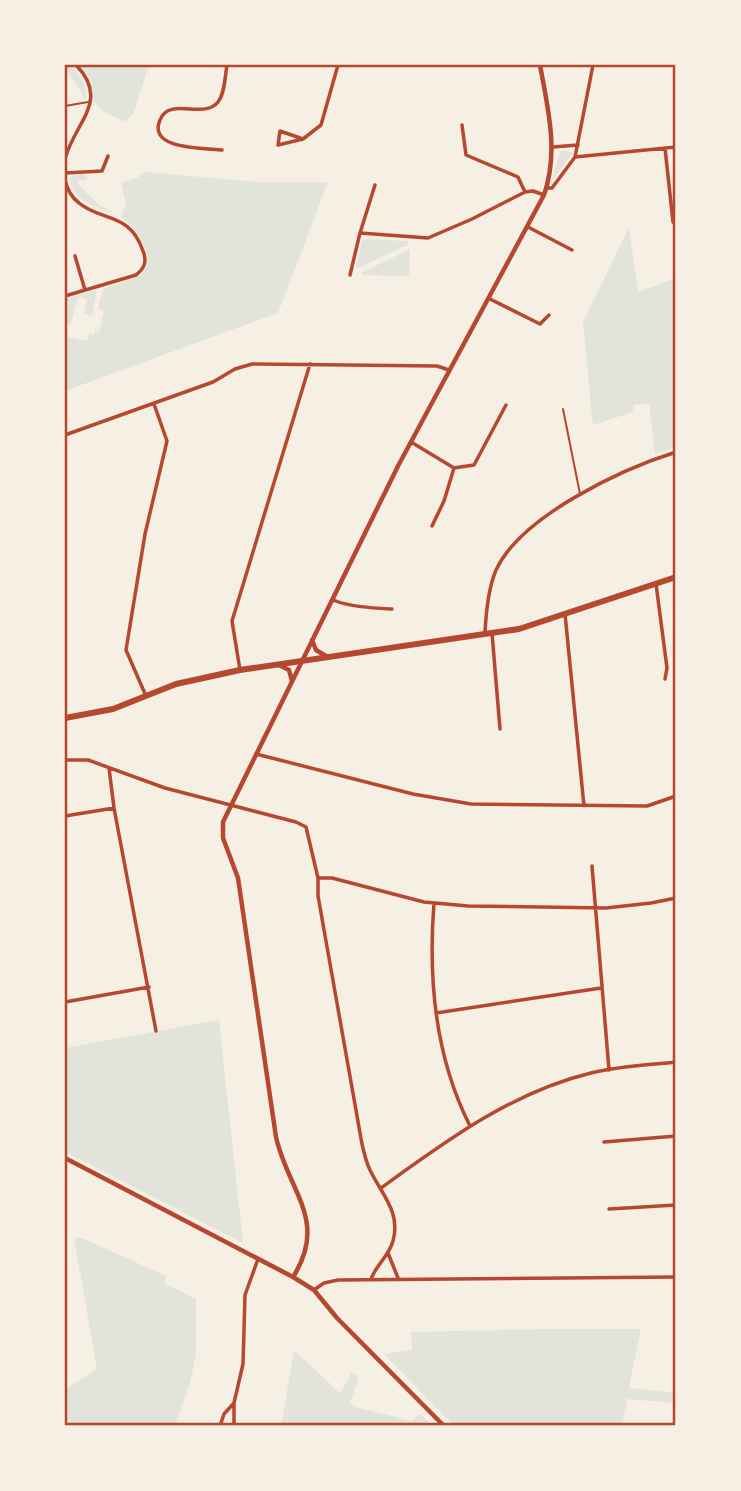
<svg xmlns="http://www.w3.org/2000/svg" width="741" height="1491" font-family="'Titillium Web',sans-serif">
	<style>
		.green { fill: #e2e4dc }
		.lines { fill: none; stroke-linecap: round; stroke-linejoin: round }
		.service { stroke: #b5482f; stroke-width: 2 }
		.minor { stroke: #b5482f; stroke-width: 3.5 }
		.tertiary { stroke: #b5482f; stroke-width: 4.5 }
		.trunk { stroke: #b5482f; stroke-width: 6 }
		.neatline { fill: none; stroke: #b5482f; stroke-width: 2.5 }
	</style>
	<rect width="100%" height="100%" fill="#f6efe4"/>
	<!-- green -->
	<path class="green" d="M65,65C79,69 87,85 86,99H83V95L67,71H65Z
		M80,65H149L134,112L126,122L106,113L93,101L91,81Z
		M564,150L573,153L552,180L560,152Z
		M144,172L259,182H328L278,313L65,391V336L87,341L89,334L94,335L95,331L99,332L104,311L98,309L103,289C114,284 128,283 139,276C161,261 136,227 121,217L126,203L121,182L137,178Z
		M85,174L88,180H78L77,183L99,205L115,213C96,208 73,201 69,178L74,175Z
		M629,227L638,292L676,278V447L655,454L649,403L633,405V412L593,425L592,418L583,322Z
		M363,239L408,241L409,244L358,268L356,265Z
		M410,249L409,276L363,275L361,273Z
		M97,290L92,316L84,314L87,299L78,297L71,323L65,325V299Z
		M219,1020L243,1243L65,1152V1048Z
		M74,1238H82L166,1276L164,1283L196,1299V1354L190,1383L175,1426H65V1390L97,1369Z
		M544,1329H641L629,1388L676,1393V1403L627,1399L623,1421L618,1426H454L384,1354L412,1350L411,1332Z
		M294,1350L340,1393L352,1372L359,1378L350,1402L355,1407L412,1421L420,1414L433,1426H281Z"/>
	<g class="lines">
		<!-- service -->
		<path class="service" d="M65,106L88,102
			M563,409L580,494"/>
		<!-- minor -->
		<path class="minor" d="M462,125L466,155L518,177L525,192
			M303,139L278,145L280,131L303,139L321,125L338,65
			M553,147L578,145
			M665,148L673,222
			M222,150C205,148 147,150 160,120C169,96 204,120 218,102C225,93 225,76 227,65
			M575,157L676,147
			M65,159C74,123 111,101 76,65
			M65,173L102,171L108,156
			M65,180C67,189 71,197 79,203C102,222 130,212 143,251C147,261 145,268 136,275L65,296
			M546,188H552L575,157L593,65
			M528,227L572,250
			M360,233L428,238L472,219L525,192L533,191L544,195
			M75,256L85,290
			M350,275L360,233L375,185
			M488,298L540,324L549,315
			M65,435L213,382L235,369L252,364L437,366L449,370
			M411,442L454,468
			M432,526L444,501L454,468L474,465L506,405
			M656,584L667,668L665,679
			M333,600C350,607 373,608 392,609
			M565,614L584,806
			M485,633C486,612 488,589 496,570C521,516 622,469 676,452
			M492,633L500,729
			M240,670L232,621L310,364
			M146,696L126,650L145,534L167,441L154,404
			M256,754L413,794L471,804L647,806L676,796
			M65,760H88L165,788L296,822L306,827L318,878V896L362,1144C364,1153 366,1162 370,1170C382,1195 401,1212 393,1241C389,1256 376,1265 371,1279
			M109,768L114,808L156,1031
			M65,816L114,808
			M592,866L609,1070
			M318,878H332L424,902L468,906L606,908L651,903L676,898
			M434,903C428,979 435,1057 470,1126
			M65,1002L149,987
			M436,1013L601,988
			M604,1142L676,1136
			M381,1188C446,1141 512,1092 591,1073C619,1066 648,1065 676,1062
			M609,1209L676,1205
			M388,1253L398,1278
			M314,1290L324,1283L338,1280L676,1277
			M234,1403L243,1364L245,1295L258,1259
			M220,1426L224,1414L234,1403V1426"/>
		<!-- tertiary -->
		<path class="tertiary" d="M312,640L316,650L326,656
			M279,665L289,670L292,681
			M65,1158L293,1277L314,1290L337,1318L444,1426
			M293,1277C329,1221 288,1191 276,1137L238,878L223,838V822L398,466L544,195C559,152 548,109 540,65"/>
		<!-- trunk -->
		<path class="trunk" d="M65,718L113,709L176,684L240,670L519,629L676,577"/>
	</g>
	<!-- border -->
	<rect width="741" height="1491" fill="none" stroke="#f6efe4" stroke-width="133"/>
	<rect x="66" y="66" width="608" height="1358" class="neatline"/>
</svg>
